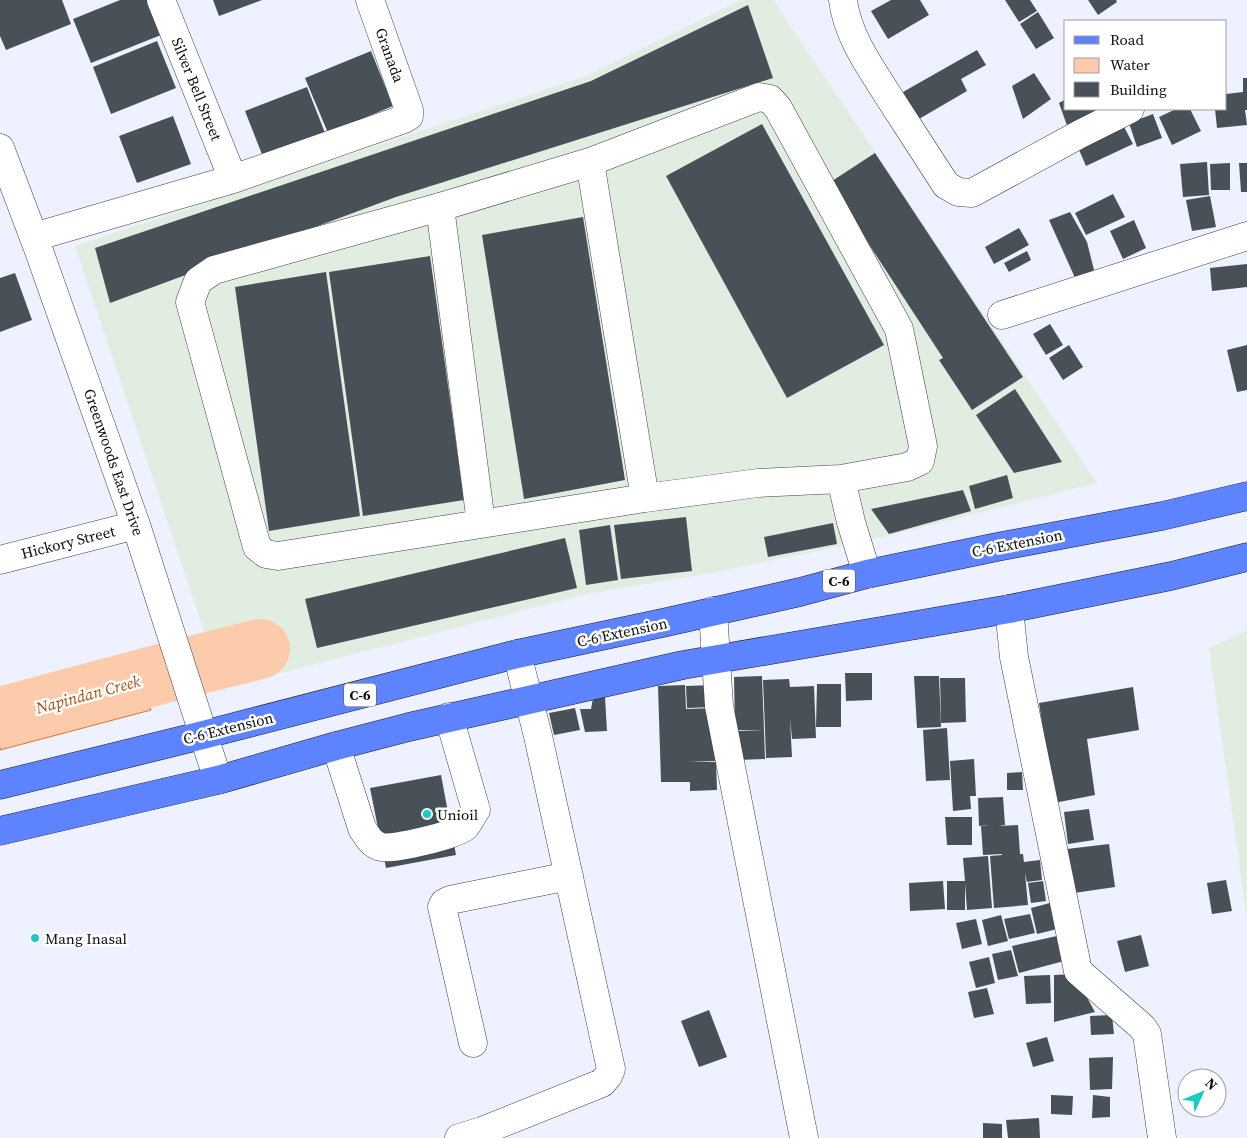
<svg xmlns="http://www.w3.org/2000/svg" width="1247" height="1138" font-family="'Source Serif 4',serif">
	<style>
		.industrial { fill: #e2ede1 }
		.water { fill: #fccbac; stroke: #da732c }
		.lines { fill: none; stroke-linecap: round; stroke-linejoin: round }
		.river { stroke: #fccbac; stroke-width: 60 }
		.building { fill: #485157 }
		.minor-casing { stroke: #404040; stroke-width: 29 }
		.major-casing { stroke: #1e1e1e; stroke-width: 29 }
		.minor { stroke: #fff; stroke-width: 28 }
		.major { stroke: #5e83ff; stroke-width: 28 }
		.poi-dot { fill: #18cbc4; stroke: #fff; stroke-width: 2 }
		.labels { text-anchor: middle; dominant-baseline: central; stroke-width: 5; stroke-linejoin: round; paint-order: stroke }
		.shield { fill: #fff; stroke: #565656; stroke-width: 1 }
		.shield-label { font-size: 14px; font-weight: bold; fill: #0d0d0d }
		.street-label { font-size: 15px; fill: #0d0d0d; stroke: #fff }
		.poi-label { font-size: 15px; fill: #0d0d0d; stroke: #fff; text-anchor: start }
		.water-label { font-size: 16px; font-style: italic; fill: #ab520a; stroke: #fff }
	</style>
	<rect width="100%" height="100%" fill="#eef1ff"/>
	<!-- industrial -->
	<path class="industrial" d="M741,0H773L1097,483L884,537L712,573L587,594L223,688L75,246L586,76Z
		M1247,630V919L1209,648Z"/>
	<!-- water -->
	<path class="water" d="M134,663L151,710L0,750V701Z"/>
	<g class="lines">
		<!-- river -->
		<path class="river" d="M188,667L260,649
			M0,717L176,670"/>
	</g>
	<!-- building -->
	<path class="building" d="M0,0H62L71,24L6,50L0,36Z
		M120,0H147L161,35L91,63L73,19Z
		M213,0H262L219,16Z
		M891,0H920L929,15L888,39L871,11Z
		M1005,0H1030L1037,11L1019,22Z
		M1088,0H1116L1117,2L1098,15Z
		M748,5L773,78L396,197L110,303L95,248L591,81Z
		M1038,12L1054,38L1036,49L1020,24Z
		M157,41L176,88L111,114L93,67Z
		M977,50L986,65L961,79L967,91L919,119L903,92Z
		M371,51L393,106L328,133L305,78Z
		M1034,73L1051,99L1023,119L1012,86Z
		M1243,78H1247V110H1245L1247,125L1217,128L1215,109H1226V94L1243,92Z
		M307,87L327,138L265,162L245,111Z
		M1066,99V109H1094L1096,115L1070,134L1059,103Z
		M1176,109H1190L1201,131L1172,145L1159,117Z
		M1153,114L1162,138L1137,147L1129,123Z
		M173,116L191,164L137,183L119,136Z
		M1122,123L1133,144L1086,166L1077,145Z
		M762,124L884,345L787,398L666,176Z
		M875,153L1023,377L972,410L939,360L943,358L829,183Z
		M1207,162L1209,195L1183,197L1180,164Z
		M1230,163V190H1211L1210,164Z
		M1239,163H1247V192H1241Z
		M1113,194L1125,217L1086,235L1075,213Z
		M1210,196L1216,227L1192,231L1186,200Z
		M1070,212L1087,242L1094,270L1076,280L1049,220Z
		M583,217L625,480L524,499L482,235Z
		M1134,220L1146,248L1123,259L1110,231Z
		M1019,228L1029,245L994,264L985,247Z
		M1027,251L1031,260L1009,272L1004,263Z
		M430,256L464,500L363,516L329,272Z
		M1247,264V287L1212,291L1210,268Z
		M326,272L360,516L269,531L235,287Z
		M15,273L32,320L0,332V278Z
		M1050,324L1063,345L1046,355L1033,334Z
		M1069,345L1083,367L1063,380L1049,358Z
		M1247,345V390L1237,392L1227,350Z
		M1015,389L1062,462L1014,473L976,415Z
		M1007,475L1013,498L975,509L969,486Z
		M963,490L971,511L889,534L871,509Z
		M686,517L692,571L621,579L614,525Z
		M833,523L837,544L768,557L764,537Z
		M610,525L618,580L586,585L579,530Z
		M565,538L577,588L317,648L305,599Z
		M845,673H872V700L846,701Z
		M762,676L764,730H735L734,677Z
		M914,676H939L941,727L917,728Z
		M940,678H965L966,722L941,723Z
		M789,679L790,687L814,686L816,738L792,739L790,719L792,757L766,758L765,730H771H765L763,680Z
		M817,684H841V727H816Z
		M685,685L686,709L715,708L716,761L688,762H716L717,790L690,791V782H661L658,686Z
		M714,685V707L687,708L686,686Z
		M1133,687L1139,730L1087,739L1095,795L1054,803L1039,703Z
		M605,697L607,731L585,732L580,709H591L593,698Z
		M575,708L580,730L554,735L549,713Z
		M947,728L950,780L926,781L923,730Z
		M764,730L765,759L738,760L736,731Z
		M974,759L976,796H970L971,809L953,811L950,761Z
		M1022,772L1023,790H1007V773Z
		M441,775L456,855L386,868L370,788Z
		M1003,797L1005,825L999,826L1018,825L1020,854H1023L1024,862L1040,860L1042,880L1027,882L1025,873L1028,905L994,908L990,856L1002,855V854L983,855L981,826L989,825L979,826L978,798Z
		M1089,809L1094,840L1068,844L1064,812Z
		M945,817H972V845H947Z
		M1109,844L1115,887L1074,893L1067,849Z
		M988,856L992,908L967,910L965,883V910H947V881H965L963,858Z
		M1226,880L1232,911L1212,914L1207,883Z
		M943,881L945,909L910,911L909,883Z
		M1043,881L1046,901L1031,903L1028,883Z
		M1050,903L1057,929L1037,934L1031,908Z
		M1030,914L1035,933L1009,939L1004,919Z
		M1001,915L1008,941L988,946L982,920Z
		M976,919L982,944L962,949L956,923Z
		M1141,935L1149,966L1125,972L1117,941Z
		M1057,936L1064,961L1019,973L1012,946Z
		M1011,950L1018,976L998,980L992,954Z
		M989,957L995,983L976,988L969,962Z
		M1074,974L1095,1012L1054,1022V975Z
		M1050,975L1051,1003L1026,1004L1024,976Z
		M987,988L994,1014L974,1018L968,992Z
		M709,1010L727,1057L699,1067L681,1021Z
		M1112,1015L1114,1034L1091,1035L1090,1016Z
		M1047,1037L1054,1061L1033,1067L1026,1043Z
		M1113,1057L1112,1089L1090,1090L1089,1058Z
		M1051,1095L1073,1096L1072,1115L1051,1114Z
		M1093,1095L1110,1097V1117L1092,1118Z
		M1039,1118L1040,1138H1008L1006,1120Z
		M983,1123L1002,1124V1138H983Z"/>
	<g class="lines">
		<!-- minor casing -->
		<g class="minor-casing">
			<path id="minor" d="M161,0L233,179
				M843,0C847,36 872,70 891,100C909,128 928,157 946,185L958,192L972,193L1080,134L1130,109
				M759,97L770,99L778,108L899,329L923,446L920,461L907,467L841,479L758,483L645,498L278,556L266,554L257,547L190,302L198,281L214,270L440,207L590,162Z
				M0,148L39,251L136,525L218,780
				M590,162L645,498
				M440,207L481,523
				M34,237L233,179L404,119L409,116V110L370,0
				M1002,315L1247,236
				M841,479L851,522L867,574
				M0,560L136,525
				M1009,609L1014,657L1078,971L1142,1027L1147,1034L1162,1138
				M713,611L719,706L804,1138
				M336,746L362,828C367,836 371,844 381,847C393,850 455,835 465,827C469,823 472,815 476,810L449,717
				M473,1043L442,907L444,903L450,900L569,876
				M459,1138L482,1131L602,1083L608,1076L611,1069L538,736L517,654"/>
		</g>
		<!-- major casing -->
		<g class="major-casing">
			<path id="major" d="M0,785L203,735L517,654L667,622L800,592L867,574L997,547L1162,516L1247,496
				M0,831L218,780L336,746L409,727L683,665L1009,609L1171,576L1247,557"/>
		</g>
		<!-- minor -->
		<use href="#minor" class="minor"/>
		<!-- major -->
		<use href="#major" class="major"/>
	</g>
	<!-- markers -->
	<g class="poi-dot">
		<circle cx="427" cy="814" r="5"/>
		<circle cx="35" cy="938" r="5"/>
	</g>
	<g class="labels">
		<!-- shield labels -->
		<g class="shield">
			<rect x="823" y="569.5" width="32" height="23" rx="4"/>
			<rect x="344" y="683.5" width="32" height="23" rx="4"/>
		</g>
		<g class="shield-label">
			<text x="839" y="581">C-6</text>
			<text x="360" y="695">C-6</text>
		</g>
		<!-- street labels -->
		<g class="street-label">
			<text transform="translate(390 55) rotate(70)">Granada</text>
			<text transform="translate(197 89) rotate(68)">Silver Bell Street</text>
			<text transform="translate(114 462) rotate(71)">Greenwoods East Drive</text>
			<text transform="translate(68 542) rotate(-14)">Hickory Street</text>
			<text transform="translate(1017 543) rotate(-11)">C-6 Extension</text>
			<text transform="translate(622 632) rotate(-12)">C-6 Extension</text>
			<text transform="translate(228 728) rotate(-14)">C-6 Extension</text>
		</g>
		<!-- poi labels -->
		<g class="poi-label">
			<text x="437" y="814">Unioil</text>
			<text x="45" y="938">Mang Inasal</text>
		</g>
		<!-- water labels -->
		<g class="water-label">
			<text transform="translate(88 694) rotate(-15)">Napindan Creek</text>
		</g>
	</g>
	<!-- legend -->
	<rect x="1064" y="20" width="162" height="90" fill="#ffffff" stroke="#9e9e9e"/>
	<rect x="1074" y="36" width="25" height="8" fill="#5e83ff" stroke="#9e9e9e"/>
	<text x="1110" y="45" font-size="15" fill="#0d0d0d">Road</text>
	<rect x="1074" y="58" width="25" height="15" fill="#fccbac" stroke="#9e9e9e"/>
	<text x="1110" y="70" font-size="15" fill="#0d0d0d">Water</text>
	<rect x="1074" y="82" width="25" height="15" fill="#485157" stroke="#9e9e9e"/>
	<text x="1110" y="95" font-size="15" fill="#0d0d0d">Building</text>
	<!-- north arrow -->
	<g transform="translate(1202 1093) rotate(46)"><circle r="24" fill="#ffffff" stroke="#9e9e9e"/>
	<path d="M0-4L9 19L0 12L-9 19Z" fill="#18cbc4"/>
	<text y="-8" font-size="14" font-weight="bold" text-anchor="middle" fill="#0d0d0d">N</text>
	</g>
</svg>
